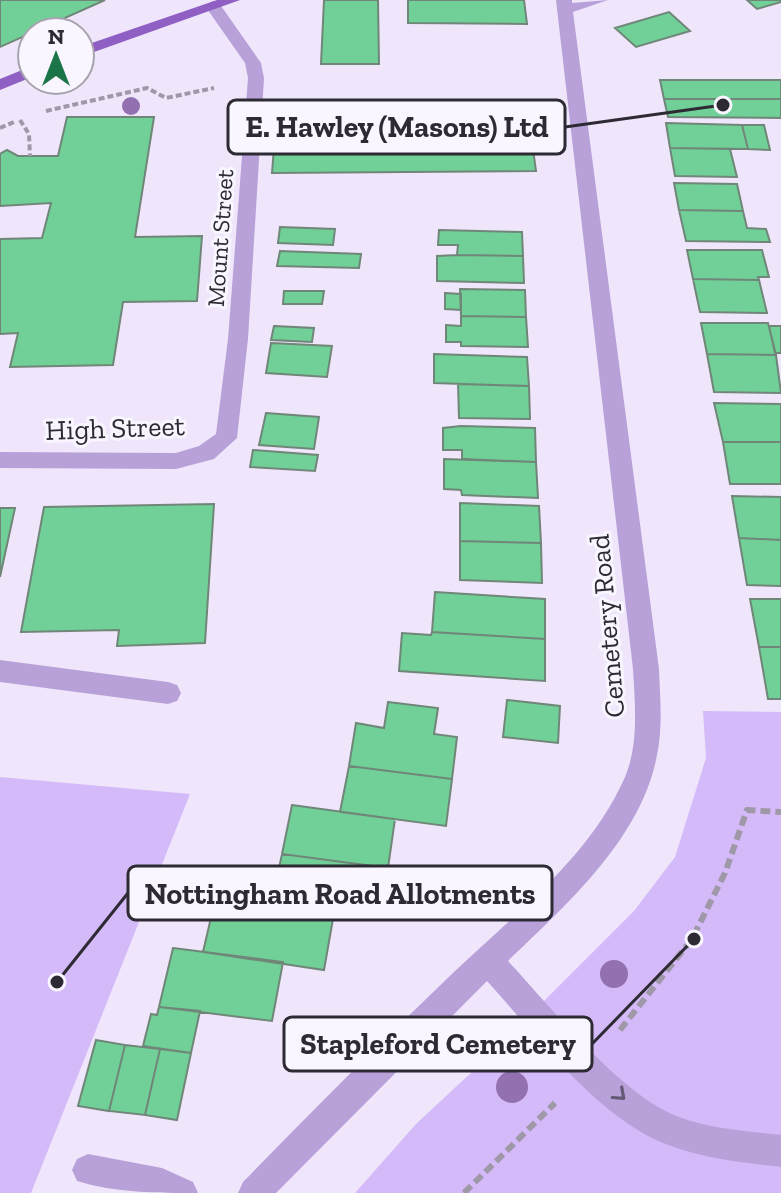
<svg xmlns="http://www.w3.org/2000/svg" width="781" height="1193" font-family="'Zilla Slab',serif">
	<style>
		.green { fill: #d4baf8 }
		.building { fill: #70d098; stroke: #708678; stroke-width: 2 }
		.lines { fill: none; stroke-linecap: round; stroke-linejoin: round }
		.path-far1 { stroke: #9f98a9; stroke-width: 4; stroke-dasharray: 6 3; stroke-linecap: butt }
		.path { stroke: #9f98a9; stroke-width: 6; stroke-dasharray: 10 5; stroke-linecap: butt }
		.minor { fill: #b8a1d8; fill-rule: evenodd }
		.major { fill: #8f5fc4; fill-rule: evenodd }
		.tree { fill: #9370b0 }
		.oneway { stroke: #655a75 }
		.labels { text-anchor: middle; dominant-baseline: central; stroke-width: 6; stroke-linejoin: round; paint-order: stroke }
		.far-street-label { font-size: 24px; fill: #2d2a33; stroke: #f9f6ff }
		.street-label { font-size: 28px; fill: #2d2a33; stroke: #f9f6ff }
		.leader { fill: none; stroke: #2d2a33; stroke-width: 3 }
		.callout-dot { fill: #2d2a33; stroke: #f9f6ff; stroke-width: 3 }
		.callout { fill: #f9f6ff; stroke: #2d2a33; stroke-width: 3 }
		.callout-label { font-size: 30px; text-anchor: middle; font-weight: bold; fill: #2d2a33 }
	</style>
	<rect width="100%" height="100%" fill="#efe6fc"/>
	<!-- green -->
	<path class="green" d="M703,711L781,712V1193H355L416,1124L488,1057L634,911L675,857L706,758Z
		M0,777L190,794L31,1193H0Z"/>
	<!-- building -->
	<path class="building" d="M0,0H105L0,47Z
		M324,0H378L379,64H321Z
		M408,0H524L527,24L408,23Z
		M747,0H781V2L757,9Z
		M669,12L690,31L636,47L615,28Z
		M660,80H781V99H664Z
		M664,99H781V118L668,117Z
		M67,117H154L135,237L202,236L197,301L123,302L113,365L10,367L18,333L0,334V239L42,238L51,203L0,206V154L7,150L18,156H58Z
		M666,123L742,125L748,149L670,148Z
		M742,125H764L770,150L748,149Z
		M531,134L536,171L272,173L275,135Z
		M670,148L730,149L737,177L675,176Z
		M674,183L737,184L743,211L679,210Z
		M679,210L743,211L747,228L766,229L770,242L686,241Z
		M280,227L335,229L333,245L278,243Z
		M439,230L522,232L523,256L457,255L458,245H438Z
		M687,250H762L769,277H758L759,280L693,279Z
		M280,251L361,254L359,268L277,266Z
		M457,255L523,256L524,283L437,281V256Z
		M693,279L759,280L767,313L700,312Z
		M460,289L525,290L526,317L461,316Z
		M284,291H324L322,304H283Z
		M445,293L461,294V310L445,309Z
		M461,316L526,317L528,347L461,346V342H446V325L461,326Z
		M701,323H768L776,355L707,354Z
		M274,326L314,328L312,342L271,340Z
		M769,326H781V353H775Z
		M271,343L332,346L327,377L266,373Z
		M434,354L527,357L529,386L434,383Z
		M707,354L776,355L781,393L714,392Z
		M458,384L529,386L530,419L459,418Z
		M714,403L781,404V442H723Z
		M266,413L319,417L314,449L259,445Z
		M461,426L535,428L536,462L462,459V450H443V428Z
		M723,442H781V484H730Z
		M253,450L318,455L315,471L250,467Z
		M444,459L536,462L538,498L462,495L461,490L444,489Z
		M732,496L781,497V540L739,538Z
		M460,503L539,506L541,543L460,541Z
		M214,504L205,643L117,646L119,630L21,632L44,507Z
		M0,508H15L0,577Z
		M739,538L781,540V586L747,585Z
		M460,541L541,543L542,583L460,580Z
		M435,592L545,599V639L432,632Z
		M750,599H781V647H759Z
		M432,632L545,639V681L399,671L402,633L431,635Z
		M759,647H781V699H768Z
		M507,700L560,706L558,743L503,737Z
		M388,702L438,708L434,734L457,737L452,779L349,766L356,723L384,728Z
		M349,766L452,779L446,826L340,812Z
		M292,805L395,819L388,868L282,854Z
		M282,854L388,868L380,920L271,905Z
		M216,896L334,913L324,970L203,952Z
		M173,948L283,962L272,1021L159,1007Z
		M159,1007L200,1011L191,1053L143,1046L151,1014L157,1015Z
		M96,1040L125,1045L109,1111L78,1106Z
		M125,1045L160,1049L145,1115L109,1111Z
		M160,1049L191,1053L177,1120L145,1115Z"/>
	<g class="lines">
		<!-- path-far1 -->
		<path class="path-far1" d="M46,111L147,88L166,98L214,88
			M20,120L29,134L30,156
			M0,128L14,122"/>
		<!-- path -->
		<path class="path" d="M620,1030L692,939L725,873L747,810L781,812
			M464,1193L555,1103"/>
		<!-- minor -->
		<path class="minor" d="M556,0H572V3L608,0L573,12L659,669C660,697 663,727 657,755C642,838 566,905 508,961C550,1006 621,1096 679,1117C711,1129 747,1131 781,1135V1167C739,1162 695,1158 656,1140C590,1108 535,1034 487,981L276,1193H238L243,1182C312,1111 382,1041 454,972C515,914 590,857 625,777C639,744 635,704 633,669Z
			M213,1L219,3L261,63L264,78L248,339L237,438L214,459L176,469L0,468V452L176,453L199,446L216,434L228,339L248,78L245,63L205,6Z
			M0,660L168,682L177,685L181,693L177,701L168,704L0,682Z
			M88,1154L162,1168L193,1182L198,1193C158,1193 115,1193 77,1181L72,1170L77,1159Z"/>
		<!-- major -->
		<path class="major" d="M217,0H240L80,57V47Z
			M32,66V77L0,90V79Z"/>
	</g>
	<!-- trees -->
	<g class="tree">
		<circle cx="131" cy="106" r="9"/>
		<circle cx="614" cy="974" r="14"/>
		<circle cx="512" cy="1087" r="16"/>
	</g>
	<!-- one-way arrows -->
	<defs><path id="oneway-chevron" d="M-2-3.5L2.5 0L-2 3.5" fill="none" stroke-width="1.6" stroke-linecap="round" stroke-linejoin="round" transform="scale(2)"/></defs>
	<use class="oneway" href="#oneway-chevron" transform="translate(620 1095) rotate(42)"/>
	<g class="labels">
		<!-- far-street labels -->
		<g class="far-street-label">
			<text transform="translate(220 238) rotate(-86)">Mount Street</text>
		</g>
		<!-- street labels -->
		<g class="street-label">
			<text transform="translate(115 428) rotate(-2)">High Street</text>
			<text transform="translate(607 626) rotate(-95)">Cemetery Road</text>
		</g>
	</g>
	<!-- callouts -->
	<path class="leader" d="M723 105L565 127M57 982L128 893M694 939L592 1044"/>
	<g class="callout-dot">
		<circle cx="723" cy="105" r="8"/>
		<circle cx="57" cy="982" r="8"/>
		<circle cx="694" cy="939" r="8"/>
	</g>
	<g class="callout">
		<rect x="228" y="100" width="337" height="54" rx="8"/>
		<rect x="128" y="866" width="424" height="54" rx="8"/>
		<rect x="284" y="1017" width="308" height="54" rx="8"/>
	</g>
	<g class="callout-label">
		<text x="397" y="137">E. Hawley (Masons) Ltd</text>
		<text x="340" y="904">Nottingham Road Allotments</text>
		<text x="438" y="1054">Stapleford Cemetery</text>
	</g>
	<!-- north arrow -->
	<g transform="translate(56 56)"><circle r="38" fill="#f9f6ff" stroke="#a7a4ad" stroke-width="2"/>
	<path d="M0-6L14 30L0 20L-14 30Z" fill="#1c7549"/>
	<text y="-12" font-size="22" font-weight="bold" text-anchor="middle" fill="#2d2a33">N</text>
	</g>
</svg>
